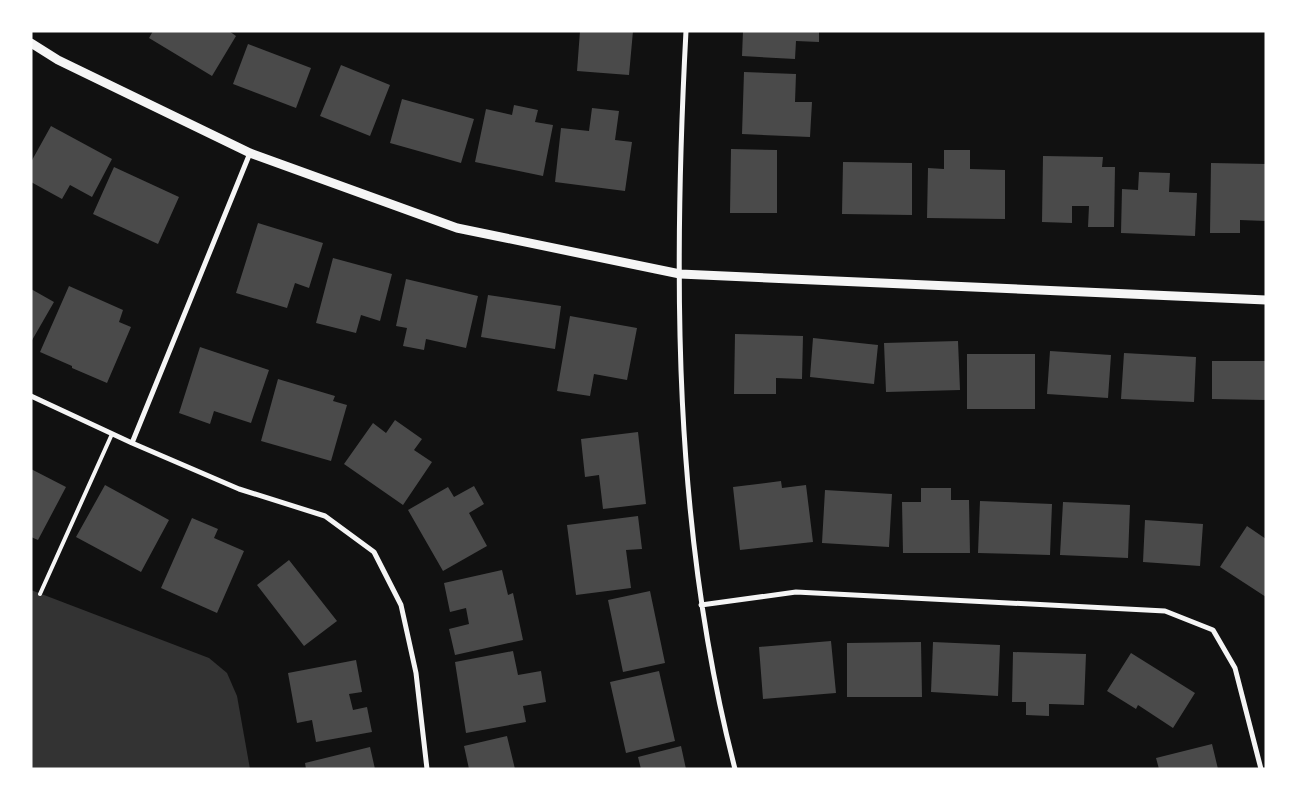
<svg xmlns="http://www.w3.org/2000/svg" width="1297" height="800" font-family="Arial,sans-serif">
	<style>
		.water { fill: #333 }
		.building { fill: #4a4a4a }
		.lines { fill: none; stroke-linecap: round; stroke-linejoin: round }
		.service { stroke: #f5f5f5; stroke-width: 4 }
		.minor { stroke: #f5f5f5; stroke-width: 5 }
		.tertiary { stroke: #f5f5f5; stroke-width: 9 }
	</style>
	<rect width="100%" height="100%" fill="#111"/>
	<!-- water -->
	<path class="water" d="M31,590L209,658L227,673L237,696L250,769H31Z"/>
	<!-- building -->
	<path class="building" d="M153,31H229L236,36L212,76L149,38Z
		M580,31H633L629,75L577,71Z
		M743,31H819V42L796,41L795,59L742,56Z
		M248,44L311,68L296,108L233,84Z
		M341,65L390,85L370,136L320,116Z
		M744,72L796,74L795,102H812L810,137L742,134Z
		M402,99L474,119L461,163L390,143Z
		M514,105L538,110L535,122L553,125L543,176L475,162L486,109L512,115Z
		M592,108L619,111L615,140L632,142L625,191L555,182L561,128L589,131Z
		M51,126L112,159L92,197L70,185L62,199L31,182V162Z
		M731,149L777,150V213H730Z
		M944,150H970V169L1005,170V219L927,218L928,168L944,169Z
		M1043,156L1103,157L1102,167H1115L1114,227H1088L1089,206H1072V223L1042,222Z
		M843,162L912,163V215L842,214Z
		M1211,163L1266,164V221L1240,220V233H1210Z
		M114,167L179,197L158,244L93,214Z
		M1139,172L1170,173L1169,192L1197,193L1195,236L1121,233L1122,189L1138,190Z
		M258,223L323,243L309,288L295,283L287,308L236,293Z
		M333,258L392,274L380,321L361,315L356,333L316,323Z
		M406,279L478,296L466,348L426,339L424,350L403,346L407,328L396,326Z
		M69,286L123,310L119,322L131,327L107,383L72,368V366L40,352Z
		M31,289L54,302L31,342Z
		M488,295L561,306L555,349L481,337Z
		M570,316L637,328L627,380L594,374L590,396L557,391Z
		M735,334L803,336L802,379L776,378V394H734Z
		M813,338L878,345L874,384L810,377Z
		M958,341L960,390L886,392L884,343Z
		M200,347L269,370L251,423L214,411L210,424L179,413Z
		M1050,351L1111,355L1108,398L1047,394Z
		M1124,353L1196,357L1194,402L1121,399Z
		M967,354H1035V409H967Z
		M1212,361H1266V400L1212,399Z
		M278,379L335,396L333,401L347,405L331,461L261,441Z
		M395,420L422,439L414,450L432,462L403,505L344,464L373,423L386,433Z
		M638,432L646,504L603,509L599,475L585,477L581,439Z
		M31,469L66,487L38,540L31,537Z
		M781,481L782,488L806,485L813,542L740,550L733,487Z
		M105,485L169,520L141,572L76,537Z
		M474,486L484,504L469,513L487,546L443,571L408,510L448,487L454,497Z
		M921,488H951V500H969L970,553H903L902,502H921Z
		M825,490L892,494L889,547L822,543Z
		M980,501L1052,504L1050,555L978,553Z
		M1063,502L1130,505L1128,558L1060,555Z
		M638,516L642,549L626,550L631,588L576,595L567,525Z
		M192,518L218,529L214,538L244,551L217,613L161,588Z
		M1145,520L1203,524L1200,566L1143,562Z
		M1247,526L1266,539V597L1220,567Z
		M289,560L337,621L304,646L257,585Z
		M502,570L508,595L513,593L523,640L455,655L449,629L469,624L466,608L450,612L444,583Z
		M650,591L665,663L623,672L608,600Z
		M831,641L836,693L763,699L759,647Z
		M921,642L922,697H847V643Z
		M933,642L1000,645L998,696L931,692Z
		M513,651L518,675L541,671L546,702L523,706L526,722L466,733L455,662Z
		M1013,652L1086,654L1084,705L1049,704V716L1026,715V702H1012Z
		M1131,653L1195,693L1173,728L1138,705L1136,709L1107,691Z
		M356,660L362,692L349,694L353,710L367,707L372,732L316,742L312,720L297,723L288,673Z
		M659,671L675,741L626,753L610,682Z
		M507,736L515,769H469L464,746Z
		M1212,744L1218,769H1159L1156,758Z
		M681,746L686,769H641L638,757Z
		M370,747L375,769H306L305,763Z"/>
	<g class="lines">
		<!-- service -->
		<path class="service" d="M40,594L112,434"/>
		<!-- minor -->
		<path class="minor" d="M686,31C673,276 673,530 735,769
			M31,396L132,443L239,489L325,516L374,552L401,605L416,673L427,769
			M132,443L250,153
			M701,605L796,592L1165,611L1213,630L1235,668L1261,769"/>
		<!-- tertiary -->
		<path class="tertiary" d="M31,43L58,60L250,153L457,228L680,274L1266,300"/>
	</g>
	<!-- border -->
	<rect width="1297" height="800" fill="none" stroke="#ffffff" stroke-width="65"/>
</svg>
